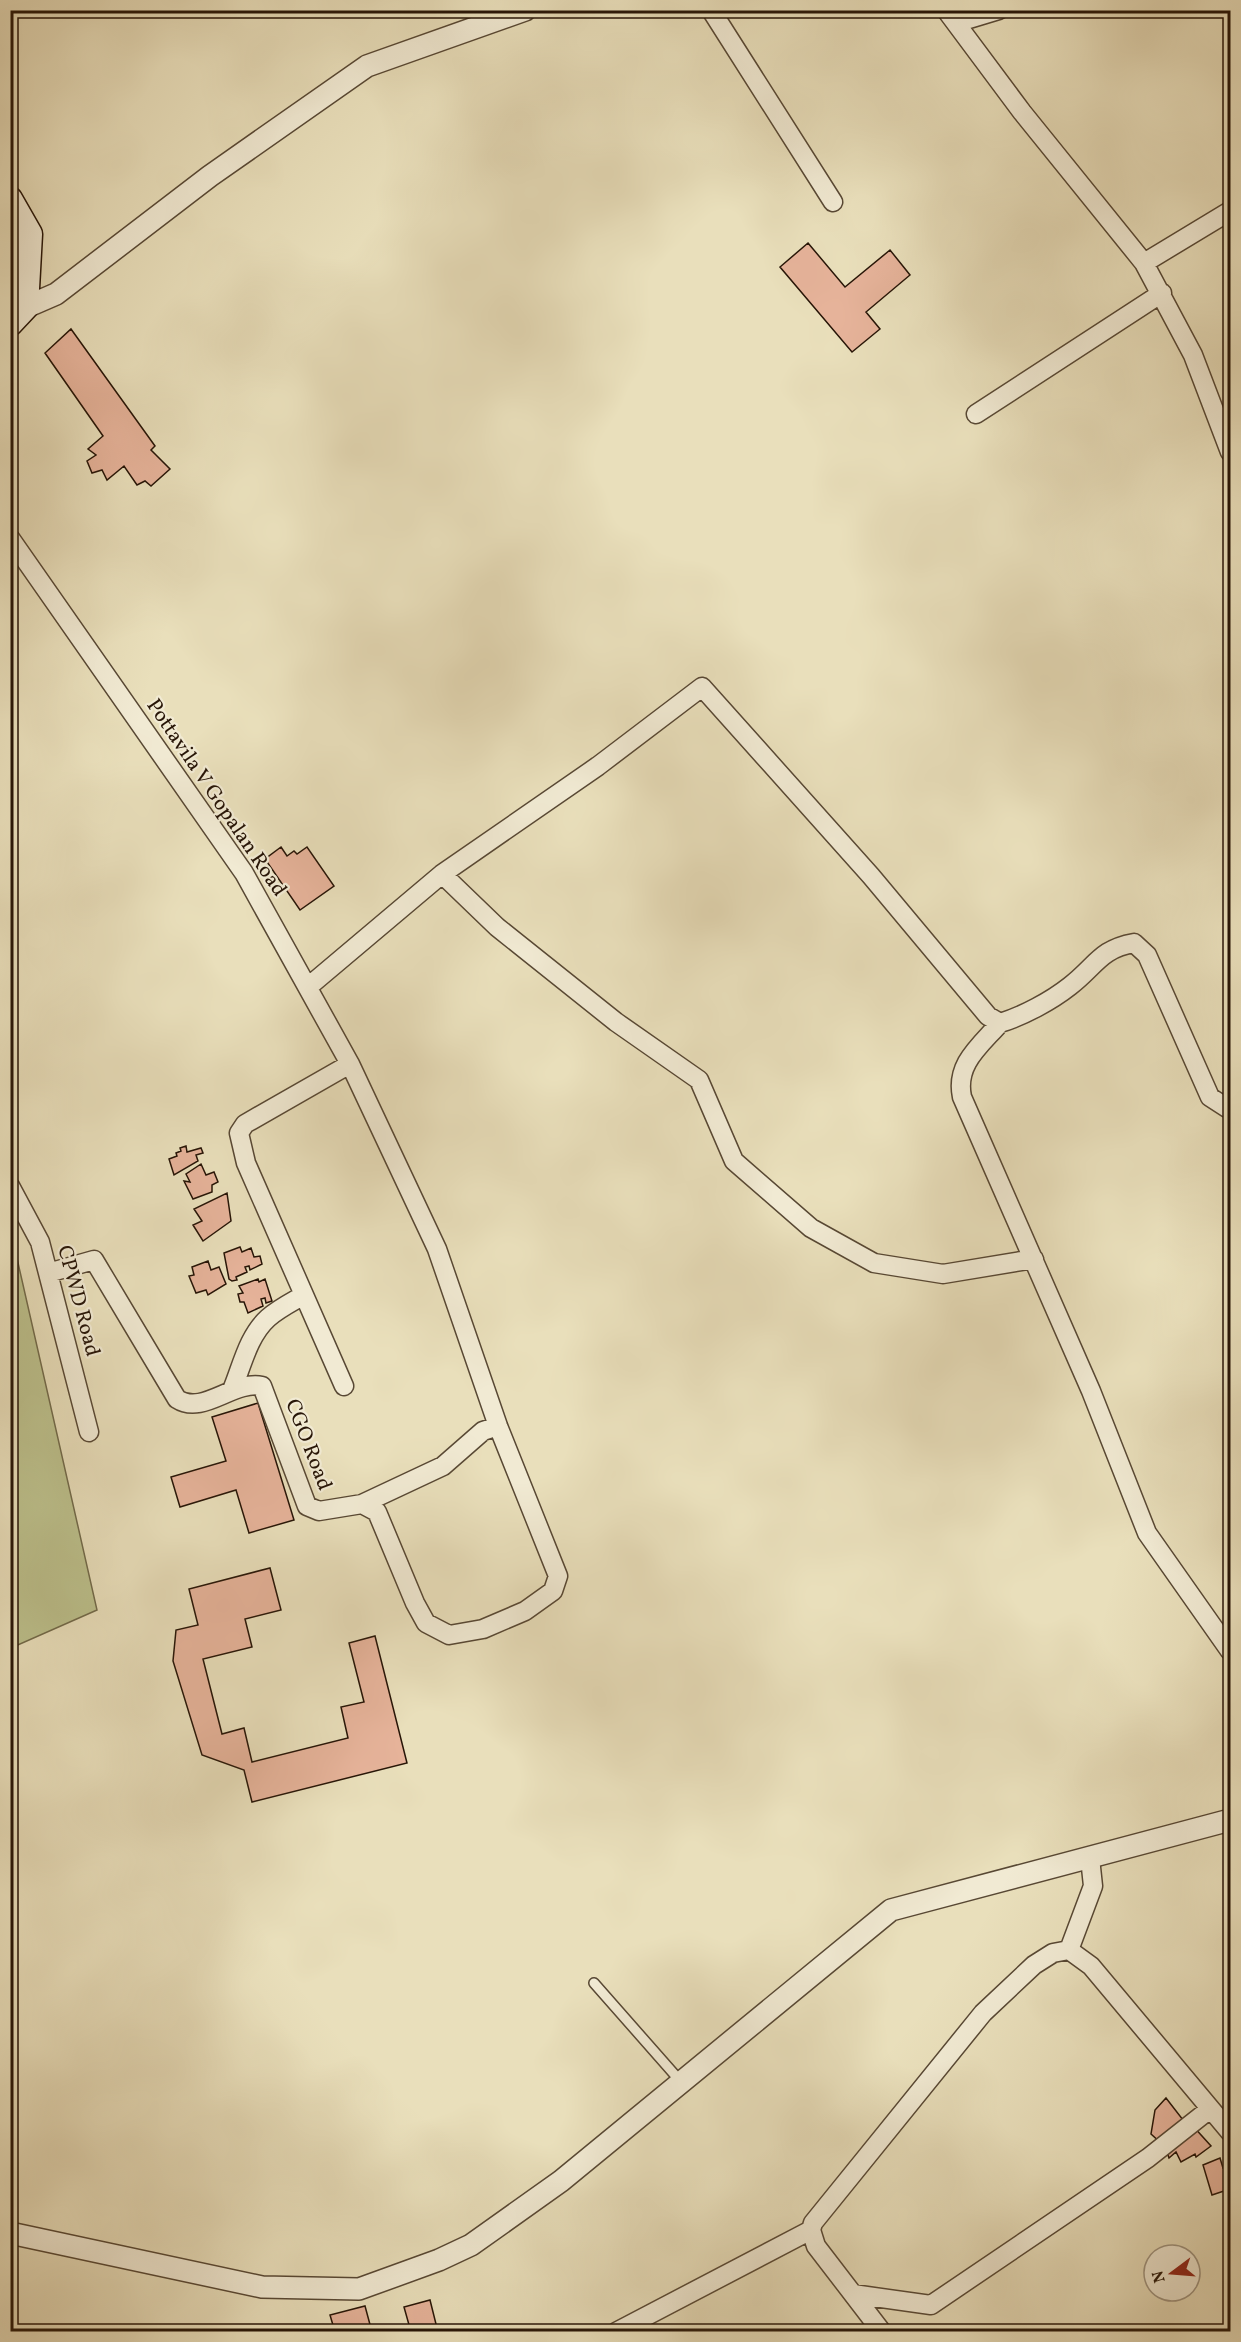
<svg xmlns="http://www.w3.org/2000/svg" width="1241" height="2342" font-family="Vollkorn,serif">
	<style>
		.green { fill: #bcc08c; stroke: #726a4a; stroke-width: 1.5 }
		.building { fill: #e6b39a; stroke: #271507; stroke-width: 1.5 }
		.lines { fill: none; stroke-linecap: round; stroke-linejoin: round }
		.service-casing { stroke: #584834; stroke-width: 12 }
		.minor-casing { stroke: #584834; stroke-width: 21 }
		.tertiary-casing { stroke: #584834; stroke-width: 24 }
		.secondary-casing { stroke: #271507; stroke-width: 27 }
		.service { stroke: #f1ead3; stroke-width: 9 }
		.minor { stroke: #f1ead3; stroke-width: 18 }
		.tertiary { stroke: #f1ead3; stroke-width: 21 }
		.secondary { stroke: #f1ead3; stroke-width: 24 }
		.labels { text-anchor: middle; dominant-baseline: central; stroke-width: 4.5; stroke-linejoin: round; paint-order: stroke }
		.street-label { font-size: 21px; fill: #271507; stroke: #f1ead3 }
	</style>
	<rect width="100%" height="100%" fill="#e9dfbb"/>
	<filter id="stains"><feTurbulence type="fractalNoise" baseFrequency=".00333" numOctaves="4"/><feColorMatrix values="0 0 0 0 .2 0 0 0 0 .09 0 0 0 0 .02 0 0 0 .5 -.17"/></filter>
	<radialGradient id="worn" r=".72"><stop offset=".6" stop-color="#630" stop-opacity="0"/><stop offset="1" stop-color="#630" stop-opacity=".3"/></radialGradient>
	<!-- green -->
	<path class="green" d="M11,1232L97,1610L11,1648H10Z"/>
	<!-- building -->
	<path class="building" d="M808,243L845,287L890,250L910,275L866,312L880,329L852,352L780,267Z
		M71,329L155,446L151,450L170,469L151,486L145,481L137,485L124,466L107,480L102,470L92,473L87,461L96,455L88,449L103,436L45,353Z
		M281,847L287,856L294,851L297,854L307,847L334,886L300,910L265,859Z
		M186,1146L187,1152L201,1148L203,1153L196,1155L198,1161L174,1175L169,1159L177,1156L176,1153L181,1151L180,1148Z
		M201,1164L206,1175L214,1172L218,1182L212,1185V1192L193,1199L184,1181L190,1182L186,1174Z
		M227,1193L231,1221L203,1241L193,1225L202,1221L194,1209Z
		M240,1247L242,1252L251,1248L254,1257L260,1256L262,1264L250,1270L249,1266L245,1267L247,1272L236,1277L237,1280L232,1281L229,1279L224,1253Z
		M208,1261L211,1270L219,1267L226,1284L208,1295L206,1290L196,1293L189,1276L194,1275L192,1267Z
		M258,1279L259,1282L265,1279L272,1301L266,1303L265,1298L261,1299L263,1306L248,1313L244,1302H240L238,1294L243,1293L239,1286Z
		M258,1403L294,1520L249,1533L236,1490L180,1507L171,1477L226,1461L212,1417Z
		M270,1568L281,1610L245,1619L252,1647L203,1659L222,1734L244,1728L252,1762L348,1738L341,1707L364,1702L349,1643L375,1636L407,1763L252,1802L244,1770L202,1755L173,1661L176,1630L198,1625L189,1589Z
		M1166,2098L1187,2125L1162,2144L1151,2134L1155,2110Z
		M1192,2125L1211,2146L1196,2157L1195,2154L1181,2162L1176,2152L1169,2158L1166,2149Z
		M1220,2158L1223,2168L1227,2167L1230,2189L1212,2195L1203,2165Z
		M430,2300L438,2332H411L404,2307Z
		M365,2306L372,2332H335L330,2315Z"/>
	<g class="lines">
		<!-- service casing -->
		<g class="service-casing">
			<path id="service" d="M594,1983L682,2083"/>
		</g>
		<!-- minor casing -->
		<g class="minor-casing">
			<path id="minor" d="M711,10L833,202
				M946,10L1022,112L1144,263L1193,355L1230,452
				M956,23L999,10
				M1144,263L1230,211
				M976,414L1162,293
				M10,538L244,873L350,1064L437,1249L498,1426L558,1576L553,1591L525,1611L483,1629L449,1635L426,1623L415,1603L377,1512L362,1504L319,1511L307,1506L262,1386C233,1380 203,1416 177,1399L94,1260L48,1273
				M442,874L497,927L616,1022L699,1080L734,1161L811,1228L874,1263L943,1274L1034,1259
				M308,987L442,874L598,766L702,687L871,876L988,1016L1000,1023C1023,1016 1051,1001 1070,986C1096,966 1100,949 1134,943L1147,955L1210,1097L1227,1108L1230,1106
				M1000,1023C980,1046 955,1064 962,1097L1091,1391L1147,1533L1230,1651
				M10,1186L40,1242L89,1432
				M344,1386L246,1163L239,1133L245,1124L350,1064
				M232,1390C242,1366 248,1336 268,1318C278,1309 292,1302 304,1295
				M362,1504L443,1466L483,1431L498,1426
				M1069,1950L1093,1886L1090,1858
				M853,2294L931,2305L1148,2158L1210,2109
				M616,2332L811,2230
				M882,2332L816,2246L811,2230L813,2223L983,2013L1034,1965L1053,1953L1069,1950L1091,1966L1230,2132"/>
		</g>
		<!-- tertiary casing -->
		<g class="tertiary-casing">
			<path id="tertiary" d="M26,307L56,294L210,176L367,66L525,10
				M10,2233L262,2287L359,2289L439,2260L471,2245L561,2181L891,1910L1230,1820"/>
		</g>
		<!-- secondary casing -->
		<g class="secondary-casing">
			<path id="secondary" d="M10,199L30,234L26,307L10,324"/>
		</g>
		<!-- service -->
		<use href="#service" class="service"/>
		<!-- minor -->
		<use href="#minor" class="minor"/>
		<!-- tertiary -->
		<use href="#tertiary" class="tertiary"/>
		<!-- secondary -->
		<use href="#secondary" class="secondary"/>
	</g>
	<g class="labels">
		<!-- street labels -->
		<g class="street-label">
			<text transform="translate(216 798) rotate(56)">Pottavila V Gopalan Road</text>
			<text transform="translate(78 1301) rotate(75)">CPWD Road</text>
			<text transform="translate(308 1445) rotate(69)">CGO Road</text>
		</g>
	</g>
	<!-- margin -->
	<rect width="1241" height="2342" fill="none" stroke="#e9dfbb" stroke-width="36"/>
	<rect x="12" y="12" width="1217" height="2318" fill="none" stroke="#271507" stroke-width="3"/>
	<rect x="18" y="18" width="1205" height="2306" fill="none" stroke="#271507" stroke-width="1.5"/>
	<!-- north arrow -->
	<g transform="translate(1172 2273) rotate(254)"><circle r="28" fill="#f1ead3" stroke="#a09581" stroke-width="1.5"/>
	<path d="M0-4.5L10 22L0 15L-10 22Z" fill="#8f2418"/>
	<text y="-9" font-size="16" font-weight="bold" text-anchor="middle" fill="#271507">N</text>
	</g>
	<rect width="100%" height="100%" filter="url(#stains)"/>
	<rect width="100%" height="100%" fill="url(#worn)"/>
</svg>
